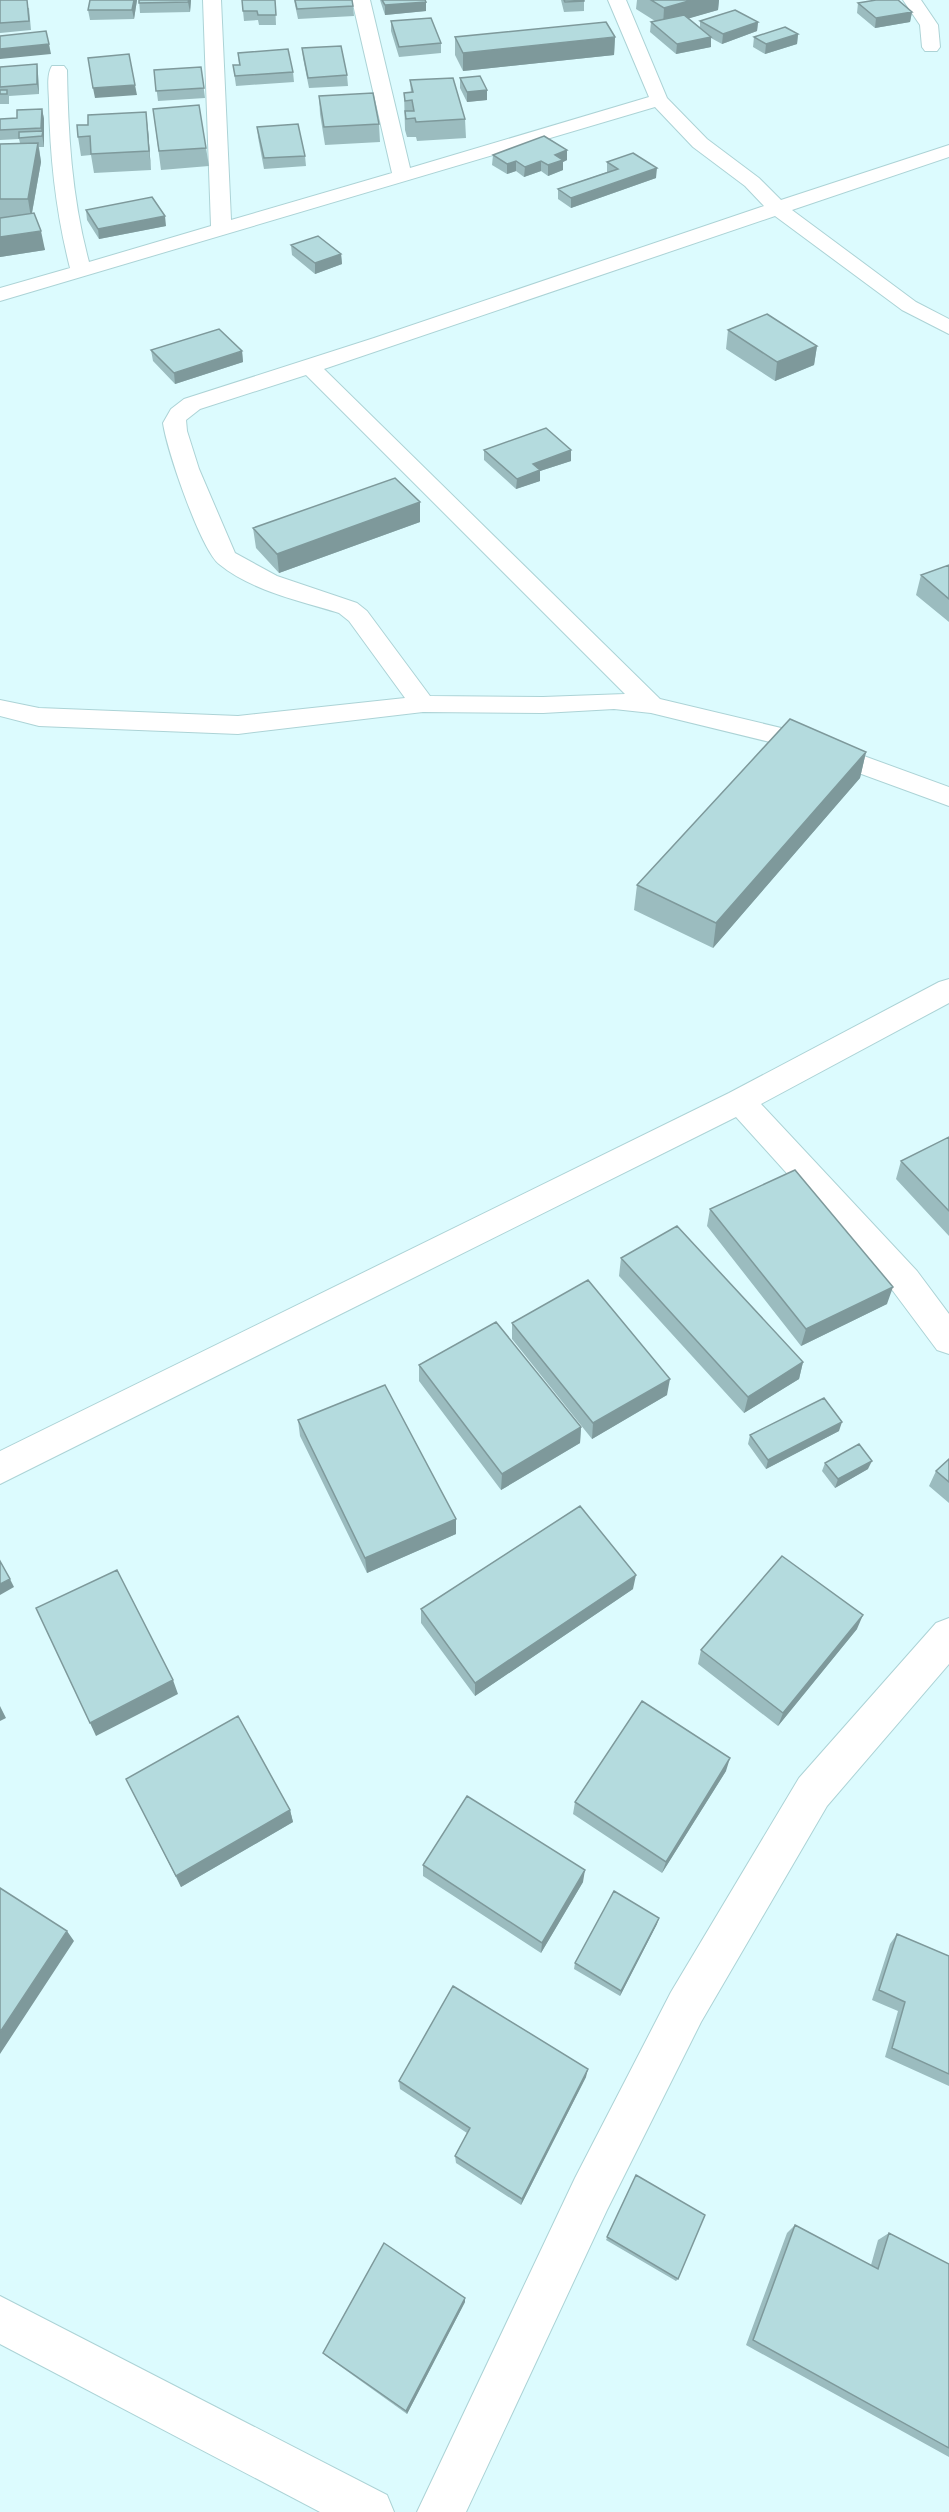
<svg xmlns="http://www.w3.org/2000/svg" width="949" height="2512" font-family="'Fira Sans',sans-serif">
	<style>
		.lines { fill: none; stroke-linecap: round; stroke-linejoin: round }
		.minor-casing { stroke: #acd3d6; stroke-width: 2 }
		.minor { fill: #fff; fill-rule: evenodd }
		.wall { fill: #9bbcbf }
		.shaded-wall { fill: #7e999b }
		.building { fill: #b4dbde; stroke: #7e999b; stroke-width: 1.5 }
	</style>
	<rect width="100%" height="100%" fill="#dcfbfe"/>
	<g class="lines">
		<!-- minor casing -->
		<g class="minor-casing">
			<path id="minor" d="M203,0H221L231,220L392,173L352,0H370L410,168L649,97L608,0H626L667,98L707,139L759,178L781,200L949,145V157L792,210L916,302L949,319V334L902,310L775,216L324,369L660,699L798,732L949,787V806L782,745L651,713L614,709L543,713L423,712L238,734L39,726L0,716V700L39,708L238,716L405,698L349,621L339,613C300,601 252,591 219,564C200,548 167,450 163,423L171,409L184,399L374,338L764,206L745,186L693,147L655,107L0,301V288L70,268C56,213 50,159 49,102C49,92 46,75 52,66H64L67,70C68,135 72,199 89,262L211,226ZM306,375L625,694L543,697L430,696L367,611L357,603L277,576L235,553L199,469L187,431L186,420L200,409Z
				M903,0H921L938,25L940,47L937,51H925L922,47L920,25Z
				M949,979V1003L761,1104L917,1271L949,1314V1354L937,1350L893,1291L736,1117L0,1484V1451L729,1093L939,982Z
				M949,1618V1664L827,1806L701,2022L607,2210L466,2512H417L575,2178L671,1992L799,1778L936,1623Z
				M0,2296L387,2495L394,2512H320L0,2344Z"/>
		</g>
		<!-- minor -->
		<use href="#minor" class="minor"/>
	</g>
	<!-- wall -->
	<path class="wall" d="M0,0L29,8L31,30L0,33Z
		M90,0H137L134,19L90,20L88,10Z
		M139,0H191L190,12L140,13Z
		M275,0L276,25H259L258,20L244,21L243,11Z
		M294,0H352L353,6L354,16L298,19Z
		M380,0H425L426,11L385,15Z
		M561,0H584V11L564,12Z
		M637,0H719L718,10L689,18L700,27V21L758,22L757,31L722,44L711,38V47L676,54L650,32L651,22L655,21L636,9Z
		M858,3L912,12L910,22L875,28L857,13Z
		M391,21L441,43V53L399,57L391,31Z
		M798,34L797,44L765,54L753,47L754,37Z
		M455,37H615L614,55L463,71L455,55Z
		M302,48L347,75L348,86L309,88L303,58Z
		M238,53L293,72L294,82L236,86L233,65H239Z
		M37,64L38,74L39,94L9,96V104H0V67Z
		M201,67L205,98L158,101L154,70Z
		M460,78L487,90V100L467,102L460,88Z
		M410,80L465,119L466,138L417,141L416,137H407L405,130L404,93H411Z
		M319,96L379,124L380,142L325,145L320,114Z
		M42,109L44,119V147H39L41,162L32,213L45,250L0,257V144L20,143L19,139L0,140V119L17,118Z
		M153,109L206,148L209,166L161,170Z
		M257,127L305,156L306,166L264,169L258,137Z
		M148,130L151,170L94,173L91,155L81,156L78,137Z
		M567,150V160L563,162V170L548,176L541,171L524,177L516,171L507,174L492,165L493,155Z
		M607,162L656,178L571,208L558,199V189L607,172Z
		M86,210L166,226L99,239L87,220Z
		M291,245L341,254L342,264L315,274L292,255Z
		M728,330L817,346L814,365L775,381L726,349Z
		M151,350L242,351L243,362L175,384L153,361Z
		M484,450L571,461L540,471V481L516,489L484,460Z
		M420,502V522L279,573L256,548L253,528Z
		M949,565V622L916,595L921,575Z
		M866,752L860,778L713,948L634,910L637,885Z
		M949,1137V1236L896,1179L901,1161Z
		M710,1209L887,1304L801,1346L707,1226Z
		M621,1258L803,1362L799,1379L744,1413L619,1276Z
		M512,1323L667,1395L592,1439L512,1339Z
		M419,1365L581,1427L580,1443L501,1490L419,1381Z
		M298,1420L456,1519V1534L367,1573L300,1436Z
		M839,1431L766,1469L748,1444L750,1435Z
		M949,1459V1503L929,1486L936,1471Z
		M825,1463L868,1469L835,1488L822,1471Z
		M633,1589L475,1696L421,1623V1609Z
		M857,1629L778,1726L698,1664L701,1650Z
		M726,1771L662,1873L573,1814L575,1802Z
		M126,1779L290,1810L293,1822L181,1887Z
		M423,1865L583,1882L541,1953L423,1876Z
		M657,1924L620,1996L574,1969L575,1963Z
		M897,1934L949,1956V2086L885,2057L898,2011L872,2000L890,1944Z
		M586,2077L521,2205L456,2163L455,2156L467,2133L400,2089L399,2081Z
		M636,2175L678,2279L676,2281L606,2240Z
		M795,2225L871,2265L878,2240L889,2233L949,2264V2457L746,2345L787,2233Z
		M465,2302L407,2414L326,2356L323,2353Z"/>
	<!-- shaded-wall -->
	<path class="shaded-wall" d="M134,0H137L134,19L132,10Z
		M189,0H191L190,12L188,2Z
		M692,0H719L718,10L663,26L664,8Z
		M426,2V11L385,15V5Z
		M912,12L910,22L875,28L876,18Z
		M758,22L757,31L722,44L723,34Z
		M798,34L797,44L765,54L766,44Z
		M615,37L614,55L463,71V53Z
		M711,37V47L676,54L677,44Z
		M49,44L51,54L0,59V49Z
		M37,64L38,74L39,94L37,84Z
		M135,85L137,95L95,98L93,88Z
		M487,90V100L467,102V92Z
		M42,109L44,119V147L41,128Z
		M146,112L148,130L151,170L149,151Z
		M38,143L41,162L31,218L28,199Z
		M567,150V160L563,162V170L548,176V165L555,155Z
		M516,161V171L507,174V164Z
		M541,161V171L524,177L525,167Z
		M657,168L656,178L571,208V198Z
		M165,216L166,226L99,239L98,229Z
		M41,231L45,250L0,257V237Z
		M341,254L342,264L315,274V263Z
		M817,346L814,365L775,381L777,362Z
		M242,351L243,362L175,384L174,373Z
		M571,450V461L540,471V481L516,489L517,479L533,464Z
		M420,502V522L279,573L277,554Z
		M866,752L860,778L713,948L716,923Z
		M893,1287L887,1304L801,1346L806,1329Z
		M803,1362L799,1379L744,1413L748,1397Z
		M670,1379L667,1395L592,1439L593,1423Z
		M842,1422L839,1431L766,1469L768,1460Z
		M581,1427L580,1443L501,1490L502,1474Z
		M872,1461L868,1469L835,1488L838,1479Z
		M456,1519V1534L367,1573L365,1558Z
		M636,1575L633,1589L475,1696V1683Z
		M10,1579L14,1587L0,1595V1584Z
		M863,1615L857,1629L778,1726L783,1713Z
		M173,1680L178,1694L96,1736L90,1723Z
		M0,1706L6,1718L0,1721Z
		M730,1758L726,1771L662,1873L666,1862Z
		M290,1810L293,1822L181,1887L176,1876Z
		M585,1870L583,1882L541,1953L542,1943Z
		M659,1918L657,1924L620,1996L621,1991Z
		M67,1931L74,1941L0,2054V2032Z
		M588,2069L586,2077L521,2205L522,2199Z
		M465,2298V2302L407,2414L406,2411Z"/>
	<!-- building -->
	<path class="building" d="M0,0H27L29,21L0,23Z
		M90,0H134L132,10H88Z
		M139,0H189L188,2L139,3Z
		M242,0H275L276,15H258L257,11H243Z
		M295,0H352L353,6L297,9Z
		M382,0H425L426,2L385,5Z
		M564,0H584V1L565,2Z
		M651,0H692L664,8Z
		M876,0H898L912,12L876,18L858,3Z
		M735,10L758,22L723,34L700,21Z
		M684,15L711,37L677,44L651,22Z
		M431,18L441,43L399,47L391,21Z
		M606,22L615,37L463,53L455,37Z
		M785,27L798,34L766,44L754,37Z
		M46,31L49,44L0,49V36Z
		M341,46L347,75L308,78L302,48Z
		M288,49L293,72L235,76L233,65H240L238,53Z
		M129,54L135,85L93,88L88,58Z
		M37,64V84L0,87V67Z
		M201,67L204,88L156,91L154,70Z
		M480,76L487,90L467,92L460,78Z
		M453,78L465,119L416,122L415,118L406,119L405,111H414L412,100L405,101L404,93L413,92L410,80Z
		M0,90H7V94H0Z
		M373,93L379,124L324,127L319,96Z
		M199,105L206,148L159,151L153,109Z
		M42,109L41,128L0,130V119L17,118V110Z
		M146,112L149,151L91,154L90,136L78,137L77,125H88V115Z
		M298,124L305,156L264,158L257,127Z
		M43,131L42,136L19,138V132Z
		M544,136L567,150L555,155L563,160L548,165L541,161L525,167L516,161L507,164L493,155Z
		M38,143L28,199H0V144Z
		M633,153L657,168L571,198L558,189L618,169L607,162Z
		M152,197L165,216L98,229L86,210Z
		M34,213L41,231L0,237V218Z
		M318,236L341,254L315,263L291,245Z
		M767,314L817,346L777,362L728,330Z
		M219,329L242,351L174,373L151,350Z
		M546,428L571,450L533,464L540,470L517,479L484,450Z
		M395,478L420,502L277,554L253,528Z
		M949,565V599L921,575Z
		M790,719L866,752L716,923L637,885Z
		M949,1137V1211L901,1161Z
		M795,1170L893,1287L806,1329L710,1209Z
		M677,1226L803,1362L748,1397L621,1258Z
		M588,1280L670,1379L593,1423L512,1323Z
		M496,1322L581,1427L502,1474L419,1365Z
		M385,1385L456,1519L365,1558L298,1420Z
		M824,1398L842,1422L768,1460L750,1435Z
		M859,1444L872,1461L838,1479L825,1463Z
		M949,1459V1482L936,1471Z
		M580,1506L636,1575L475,1683L421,1609Z
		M782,1556L863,1615L783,1713L701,1650Z
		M0,1561L10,1579L0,1584Z
		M117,1570L173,1680L90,1723L36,1608Z
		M642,1701L730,1758L666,1862L575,1802Z
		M238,1716L290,1810L176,1876L126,1779Z
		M467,1796L585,1870L542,1943L423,1865Z
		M0,1888L67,1931L0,2032Z
		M614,1891L659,1918L621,1991L575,1963Z
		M897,1934L949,1956V2074L892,2048L905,2002L879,1990Z
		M453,1986L588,2069L522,2199L455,2156L470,2128L399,2081Z
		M636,2175L705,2215L678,2279L607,2237Z
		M795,2225L878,2269L889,2233L949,2264V2448L753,2340Z
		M384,2243L465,2298L406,2411L323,2353Z"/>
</svg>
